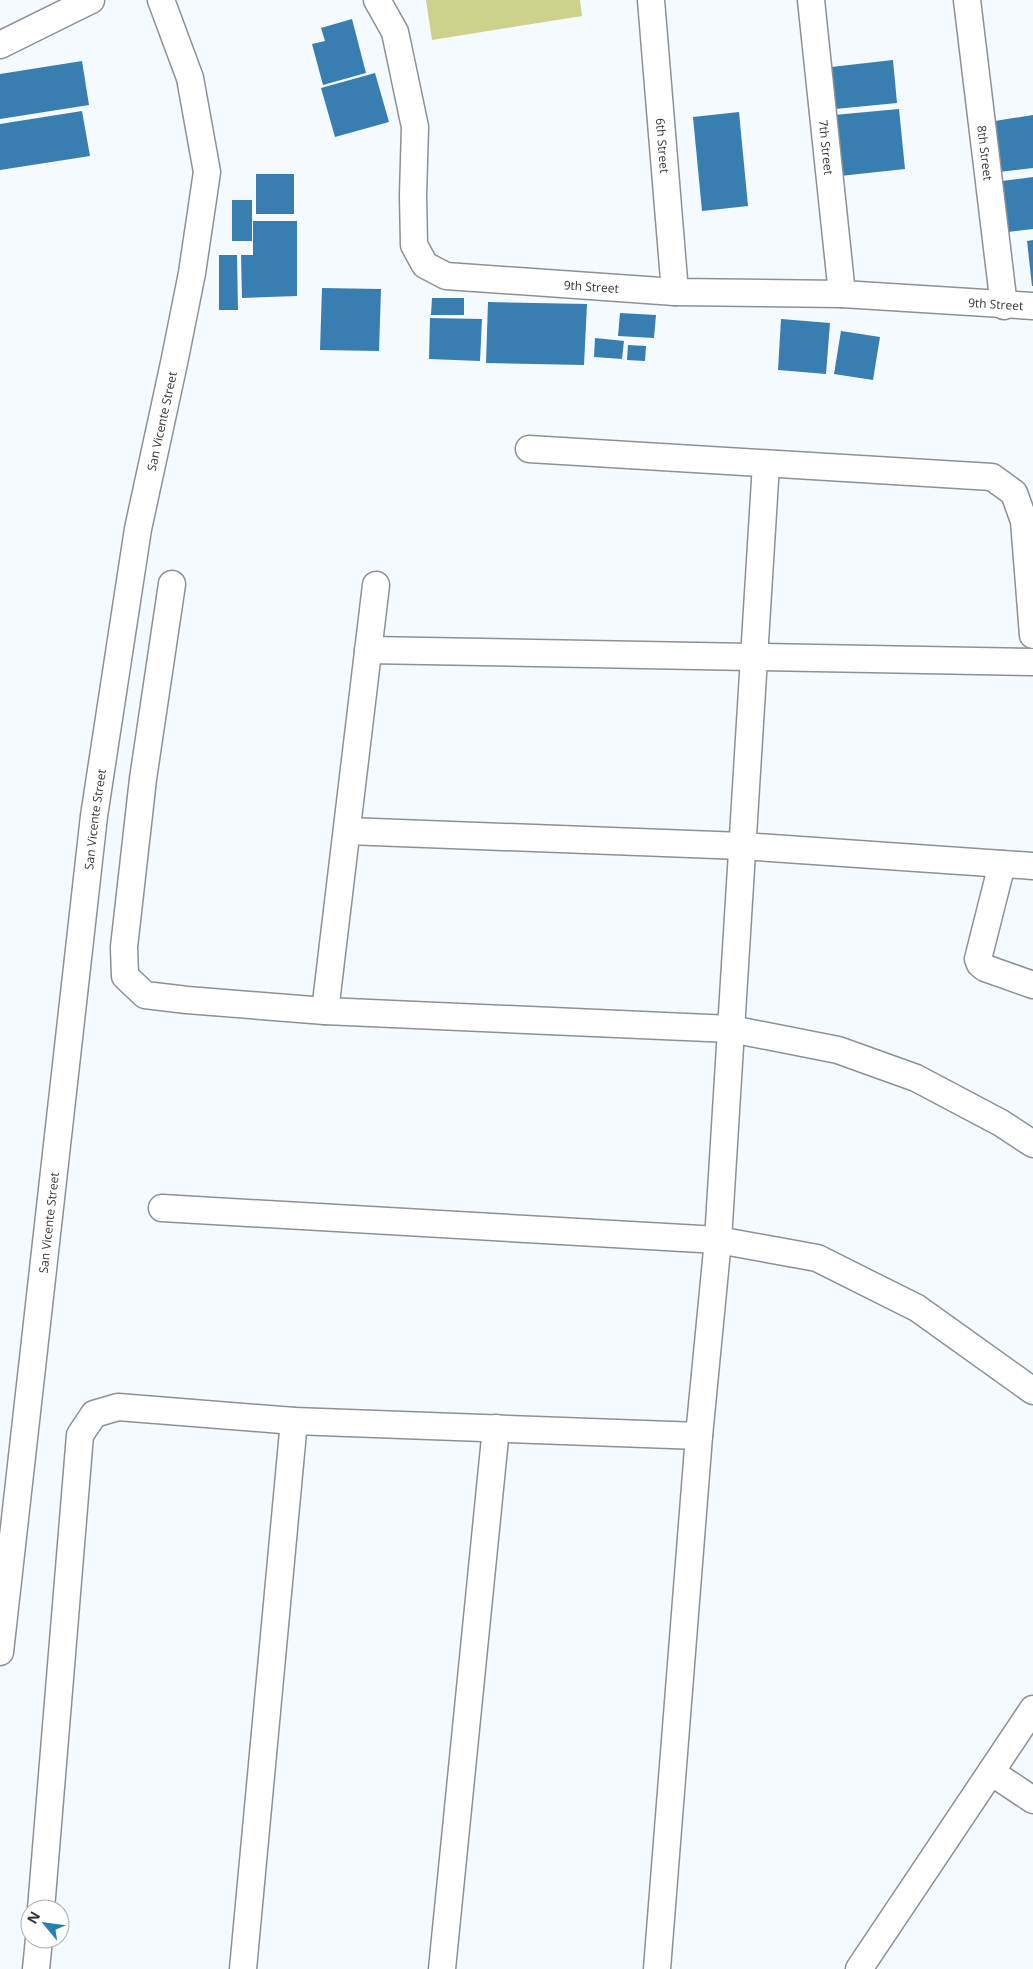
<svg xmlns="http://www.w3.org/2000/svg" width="1033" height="1969" font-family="'Open Sans',sans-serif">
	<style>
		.green { fill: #cdd28a }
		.building { fill: #397eb1 }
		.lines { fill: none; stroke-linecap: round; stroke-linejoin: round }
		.minor-casing { stroke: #8d9195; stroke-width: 29 }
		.minor { stroke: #fff; stroke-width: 26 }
		.labels { text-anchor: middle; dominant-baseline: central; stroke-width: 5; stroke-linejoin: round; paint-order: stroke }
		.street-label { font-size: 12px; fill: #323435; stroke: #fff }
	</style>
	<rect width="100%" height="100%" fill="#f5fafe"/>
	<!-- green -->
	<path class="green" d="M426,0H580L582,16L432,40Z"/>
	<!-- building -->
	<path class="building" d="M352,19L366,73L323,85L312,44L325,41L321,28Z
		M893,60L897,103L835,109L831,67Z
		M82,61L89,105L0,119V74Z
		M375,73L389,122L335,137L321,88Z
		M899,109L905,169L840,176L834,115Z
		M82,111L90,156L0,170V124Z
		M739,112L748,206L702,211L693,117Z
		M1033,115V168L999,172L995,121Z
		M256,174H294V214H256Z
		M1033,177V229L999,233L994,182Z
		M232,200H252V241H232Z
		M253,221H297V296L242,298L241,255H253Z
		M1033,240V286H1032L1027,241Z
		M219,255H237L238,310H219Z
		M322,288L381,289L379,351L320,350Z
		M432,298H464V315H431Z
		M488,302L587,304L584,365L486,363Z
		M620,313L656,315L654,338L618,336Z
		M430,318L482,319L480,361L429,359Z
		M781,319L830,323L826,374L778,370Z
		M841,331L880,337L873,380L834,374Z
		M595,338L624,341L622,359L594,357Z
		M628,345L646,346L645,361L627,360Z"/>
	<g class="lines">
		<!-- minor casing -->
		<g class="minor-casing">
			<g id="minor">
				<path id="s1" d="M377,0L395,32L415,127L413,195L414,245L425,265L446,276L675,292L842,294L1033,306"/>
				<path id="s2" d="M651,0L675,292"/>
				<path id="s3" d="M811,0L842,294"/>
				<path id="s4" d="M967,0L1004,306"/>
				<path d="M0,45L91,0"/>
				<path d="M529,449L992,477L1014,493L1024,521L1033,635"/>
				<path d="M172,584L143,779L124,947L125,976L145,995L187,1000L325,1011L731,1029L838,1050L916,1078L1001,1123L1033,1144"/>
				<path d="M368,650L1033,662"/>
				<path d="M347,831L742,846L1033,866"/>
				<path d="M1002,864L978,959L980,964L985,968L1033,985"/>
				<path d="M325,1011L376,585"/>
				<path d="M162,1208L718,1240L817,1258L917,1308L1033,1391"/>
				<path id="s5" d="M0,1652L94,816L138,529L174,363L192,273L207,172L190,78L161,0"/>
				<path d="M991,1772L1033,1800"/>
				<path d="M41,1909L80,1435L94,1414L118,1407L294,1421L699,1436"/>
				<path d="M36,1969L39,1939"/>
				<path d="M243,1969L294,1421"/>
				<path d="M442,1969L496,1428"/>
				<path d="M657,1969L699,1436L718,1240L766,464"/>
				<path d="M859,1969L1033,1709"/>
			</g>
		</g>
		<!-- minor -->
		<use href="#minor" class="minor"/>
	</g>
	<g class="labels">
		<!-- street labels -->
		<g class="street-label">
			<text stroke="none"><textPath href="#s2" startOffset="146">6th Street</textPath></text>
			<text stroke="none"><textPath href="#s3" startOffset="148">7th Street</textPath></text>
			<text stroke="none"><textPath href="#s4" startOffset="154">8th Street</textPath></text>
			<text stroke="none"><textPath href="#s1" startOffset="444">9th Street</textPath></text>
			<text stroke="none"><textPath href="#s1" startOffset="849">9th Street</textPath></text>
			<text stroke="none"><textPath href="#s5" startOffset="1242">San Vicente Street</textPath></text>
			<text stroke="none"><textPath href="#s5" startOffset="838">San Vicente Street</textPath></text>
			<text stroke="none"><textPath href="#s5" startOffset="432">San Vicente Street</textPath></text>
		</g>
	</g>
	<!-- north arrow -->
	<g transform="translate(45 1924) rotate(299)"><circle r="24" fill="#ffffff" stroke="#adaeae"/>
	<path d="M0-4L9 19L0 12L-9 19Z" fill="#2682af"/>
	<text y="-8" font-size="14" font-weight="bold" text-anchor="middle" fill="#323435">N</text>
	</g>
</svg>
